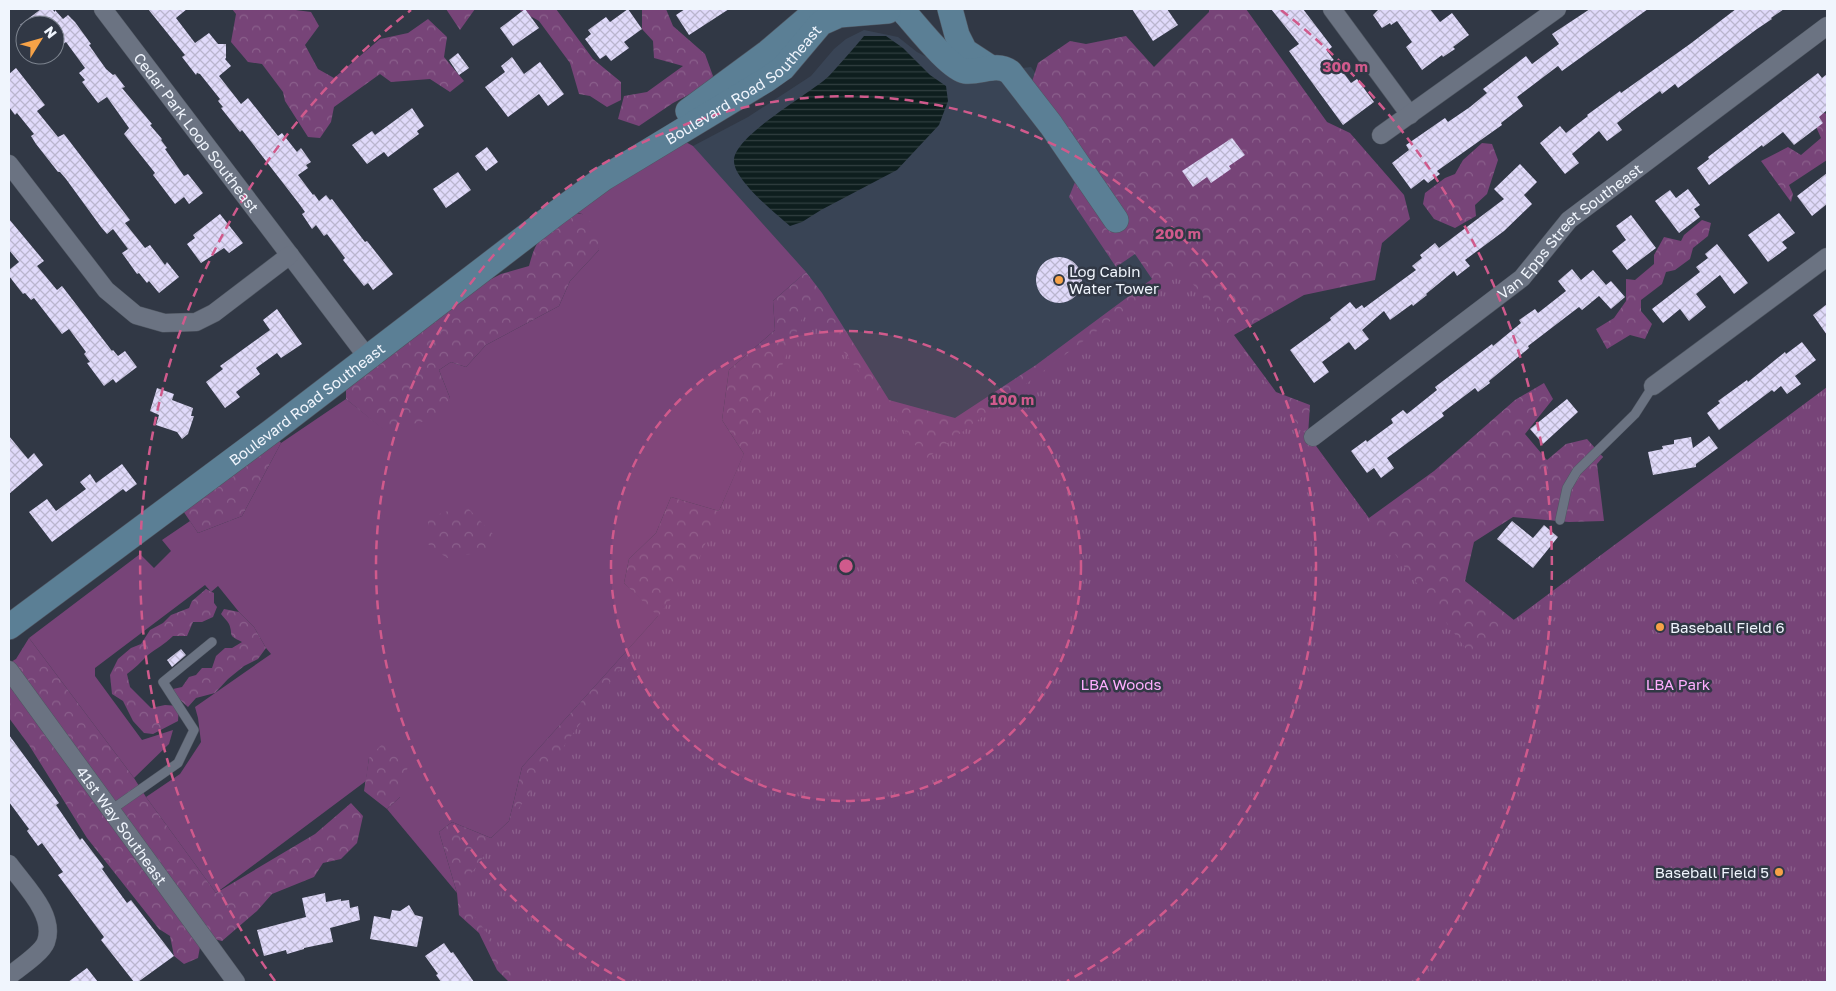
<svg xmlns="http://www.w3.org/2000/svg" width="1836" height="991" font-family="'Golos Text',sans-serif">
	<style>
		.built { fill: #394455 }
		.grass { fill: #774478 }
		.forest { fill: url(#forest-crowns) }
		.park { fill: url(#park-tufts) }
		.water { fill: url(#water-rules) }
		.building { fill: url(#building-cross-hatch) }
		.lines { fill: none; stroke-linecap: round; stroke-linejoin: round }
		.lane-casing { stroke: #505762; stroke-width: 10 }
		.street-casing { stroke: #505762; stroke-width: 19 }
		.secondary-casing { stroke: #505762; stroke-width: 26 }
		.lane { stroke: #6b7382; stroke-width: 9 }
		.street { stroke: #6b7382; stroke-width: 18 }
		.secondary { stroke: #5b7f95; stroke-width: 25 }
		.ring { fill: none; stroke: #d05a8c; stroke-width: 2.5; stroke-dasharray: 9 6 }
		.poi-dot { fill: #f6a247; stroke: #313845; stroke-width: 2 }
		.labels { text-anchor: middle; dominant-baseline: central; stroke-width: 5; stroke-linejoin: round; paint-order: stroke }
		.street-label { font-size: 15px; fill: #f0f5fd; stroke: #313845 }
		.poi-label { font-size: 15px; fill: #f0f5fd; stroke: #313845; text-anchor: start }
		.park-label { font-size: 15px; fill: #feaeff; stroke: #313845 }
		.centre { fill: #d05a8c; stroke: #313845; stroke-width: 2.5 }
		.ring-label { font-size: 15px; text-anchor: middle; font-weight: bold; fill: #d05a8c; stroke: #313845; stroke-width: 5; stroke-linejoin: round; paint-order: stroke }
	</style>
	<defs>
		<pattern id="forest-crowns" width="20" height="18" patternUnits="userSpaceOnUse" patternTransform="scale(1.25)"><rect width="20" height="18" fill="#774478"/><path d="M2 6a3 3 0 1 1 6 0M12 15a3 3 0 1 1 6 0" fill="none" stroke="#8b608c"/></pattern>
		<pattern id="park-tufts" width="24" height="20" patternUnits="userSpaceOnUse" patternTransform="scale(1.25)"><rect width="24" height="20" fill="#774478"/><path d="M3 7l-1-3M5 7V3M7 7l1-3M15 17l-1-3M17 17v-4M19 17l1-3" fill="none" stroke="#8b608c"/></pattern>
		<pattern id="water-rules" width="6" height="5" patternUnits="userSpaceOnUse" patternTransform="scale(1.25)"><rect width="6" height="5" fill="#0e1e1e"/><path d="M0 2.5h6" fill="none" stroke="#313f40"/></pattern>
		<pattern id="building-cross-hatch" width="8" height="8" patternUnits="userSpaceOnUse" patternTransform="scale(1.25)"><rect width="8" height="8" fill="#e0dafa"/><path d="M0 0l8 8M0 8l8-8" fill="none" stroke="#bab6ce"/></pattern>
	</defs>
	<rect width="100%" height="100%" fill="#313845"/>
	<!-- built -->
	<path class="built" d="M864,30L898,37L917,52L962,75L1031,67L1181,268L926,459L693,146L748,117L811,76L834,49L846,39Z"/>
	<!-- grass -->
	<path class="grass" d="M675,136L693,146L806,272L773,301L775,330L729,370L722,420L744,454L719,511L671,497L656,533L629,559L624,583L659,615L522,767L509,821L491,838L452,822L439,832L457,893L387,809L400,797L369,758L366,781L216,893L146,797L180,774L201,742L198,718L195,707L271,654L266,648L254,627L239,612L218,586L211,592L205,585L95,668V676L142,740L173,730L169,744L134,778L29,638L140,554L154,568L171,551L162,540L190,521L198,533L242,516L281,443L346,399L385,430L450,398L439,370L451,362L466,367L486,345L559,306L570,281L599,250L582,214L564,208Z"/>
	<!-- forest -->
	<path class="forest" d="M232,9H288L311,12L319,26L305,45L318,69L334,78L380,39L408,33L428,19L447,37L444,57L464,81L450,92L430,79L391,82L380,74L334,107L331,122L320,138L308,137L285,101L283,92L262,64L248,62L231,42L236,14Z
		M446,9H475L460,30Z
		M518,9H556L593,59L621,82V100L607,107L590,96L579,94L570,63L539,21Z
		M642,9H666L673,26L705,54L713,76L709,84L673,103L639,126L618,119L624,96L647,92L683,66L654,58L653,41L642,29Z
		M1209,9H1246L1327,122L1350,133L1404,195L1410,219L1382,243L1375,280L1304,295L1234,335L1276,392L1310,405L1308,435L1369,518L1434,471L1515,400L1544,383L1553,399L1525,434L1547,460L1566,444L1587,439L1603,457L1597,464L1604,521L1569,522L1513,517L1474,542L1465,581L1514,620L1714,982H509L497,970L479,933L459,915L457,893L439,832L452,822L491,838L509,821L522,767L658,616L624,583L629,559L656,533L671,497L719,511L744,454L722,420L729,370L775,330L773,301L806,272L822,293L889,400L955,418L1036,365L1152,279L1135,254L1116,267L1069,197L1086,155L1030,88L1038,63L1070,41L1086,44L1126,36L1154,67L1209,12Z
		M1818,111L1827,114V160L1789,185L1793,194L1791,202L1761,161L1788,147L1801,155L1821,138L1813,120Z
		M1482,143L1492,144L1498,160L1487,194L1475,205L1476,216L1455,228L1434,219L1423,204L1425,193L1445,178L1455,174L1463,160Z
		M569,212L582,214L597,228L599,250L570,281L559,306L486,345L466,367L451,362L439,370L450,398L437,418L385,431L346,399V387L468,291L501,274L529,266C536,238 546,229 569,212Z
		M1702,220L1711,223L1708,236L1693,248L1690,259L1675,270L1666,272L1662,284L1641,300V311L1652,324L1645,339L1630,335L1607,349L1596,329L1614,318L1626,301V279L1635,280L1654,264V255L1664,237L1681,241L1684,235Z
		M272,431L281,443L242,516L198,533L177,502Z
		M465,505L493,534L489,551L447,558L428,544V518Z
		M206,589L214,593V603L217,607L213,617L202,622H193L187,636H173C164,645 157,648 148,655C141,662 135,668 127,674L130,687L151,708L165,705L179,706L178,721L153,734L144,733L133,721L123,701L112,694L110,675L118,659L131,648L141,644L150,630L163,623L171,615L189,608L192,601Z
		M224,609L239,612L254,627L266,648L258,659L244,666L228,679L215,693L196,698L188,707L177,697L173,689L182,687L189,677L196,675L202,668H212L216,656L225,648H232L242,642C226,634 234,636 229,624C227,620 223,617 221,614Z
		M29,638L134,778L146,797L216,893L315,834L351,803L363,816L357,843L341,859L323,863L314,877L272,894L257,911L222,941L202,936L198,958L184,964L174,956L170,936L159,929L87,838L29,745L9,718V663L16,659Z
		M383,743L408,766L400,797L387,809L364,791L369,758Z"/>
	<!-- park -->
	<path class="park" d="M1181,268L1469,653L1827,387V982H524L457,893L697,563L808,305L926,459Z"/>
	<!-- water -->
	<path class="water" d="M864,36H886L903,48L930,75L946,86L948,101L939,125L897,170L821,210L802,222L790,226C776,214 734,180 734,161C733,136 810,94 829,76C841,63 853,49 864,36Z"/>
	<!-- building -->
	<path class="building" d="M41,9H52L55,12V10L63,19L68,15L75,22L91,44L89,45L106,69L113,75L115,74L125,87L122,88L152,124L150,125L162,139L161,140L167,148L165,149L184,176L188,174L203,193L189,204L184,197L175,204L153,175L155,173L124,134L129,128L107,97L98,103L82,82L85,80L79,73L85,68L66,42L55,50V25H20Z
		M148,9H187L176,18L195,43L209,33L218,44H226V58L225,59L231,66L219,76L241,104L248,98L278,136L282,133L297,152L301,148L311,162L306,165L308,168L298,175L313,195L314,194L319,201L326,195L330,200L332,199L365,242L367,241L393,274L373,290L368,283L364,286L343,260L345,258L327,234L324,236L316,225L312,229L302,214L305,212L300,205L242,130L240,132L221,108L223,107L218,101L220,99L200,74L197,73L196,75L182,57L185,55Z
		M525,9L539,28L513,46L500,28Z
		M628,9L642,29L624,42L629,48L611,61L606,55L600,59L585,39L591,34L588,30L606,17L610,22Z
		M685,9H729L689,35L676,15Z
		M1132,9H1167L1178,25L1153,41Z
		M1271,9H1303L1332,47L1327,51L1351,83L1357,79L1374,102L1343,125L1289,51L1299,44Z
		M1379,9H1430L1440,22L1452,13L1469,35L1453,47L1455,49L1443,57L1442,55L1422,70L1406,47L1412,42L1397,21L1391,25L1390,23L1382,28L1373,15Z
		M1590,9H1648L1562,71L1558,66L1517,97L1523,106L1501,123L1502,125L1437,171L1440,174L1428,183L1424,179L1411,189L1392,163L1409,150L1406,145L1445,118L1448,122L1470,107L1487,93L1483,89L1526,56L1532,64L1559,44L1552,34Z
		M1736,9H1784L1771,18L1772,19L1757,29L1678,88L1675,84L1662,94L1660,91L1634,110L1617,123L1622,130L1607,141L1599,131L1572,154L1579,163L1565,174L1540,143L1560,126L1566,133L1588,116L1587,115L1620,91L1621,93L1690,44Z
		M458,53L469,68L459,75L449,60Z
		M512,57L524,74L540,62L564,94L548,106L539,94L508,117L485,87L505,72L501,66Z
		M16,68L45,105L37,111L58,137L64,134L130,220L125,223L145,248L150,245L165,265L167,262L179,277L159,293L149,281L147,283L139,273L137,274L122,253L128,249L113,229L107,234L101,227L66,179L60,172H58L36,144L31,136L34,134L17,113L15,115L9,107V74Z
		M1818,73L1822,78L1827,74V110L1819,117L1823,123L1794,145L1783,132L1763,147L1762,145L1709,185L1697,168L1709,159L1708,157Z
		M412,108L424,126L417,131L419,134L388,157L384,152L367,164L352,145L372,131L375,135Z
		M1232,138L1245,155L1229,166L1231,169L1211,183L1207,177L1193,187L1182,171Z
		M487,147L498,162L486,171L475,156Z
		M1520,164L1537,182L1524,195L1532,204L1504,231L1465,260L1470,266L1457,276L1454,271L1426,294L1427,295L1413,306L1412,304L1390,320L1384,311L1362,330L1369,339L1355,350L1349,342L1322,362L1329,372L1314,383L1290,350L1331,320L1330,318L1350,302L1356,309L1362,305L1364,308L1416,270L1412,266L1422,258L1420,255L1435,243L1439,248L1504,199L1494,189Z
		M458,172L471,190L446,208L433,189Z
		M1827,173V204L1812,216L1797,196Z
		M1688,189L1700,205L1694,209L1700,217L1679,233L1655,201L1670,190L1676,198Z
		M1779,213L1795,233L1782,242L1787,248L1768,262L1748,235Z
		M220,214L243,243L229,253L224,248L201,263L187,244L195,238L193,235Z
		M1631,215L1656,248L1627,270L1612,251L1626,240L1616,226Z
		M9,219L44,261L37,266L57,290L62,286L112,351L113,350L118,356L125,351L137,367L116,383L113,379L104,386L87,363L90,362L84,354L86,352L69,329L62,334L34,298L31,300L25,293L23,294L9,276V270L19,262L9,250Z
		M1717,244L1748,283L1734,294L1720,275L1696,294L1706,307L1689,321L1680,309L1663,323L1652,309L1700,272L1696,267L1708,258L1705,254Z
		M1036 280a23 23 0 1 1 46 0a23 23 0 1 1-46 0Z
		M1572,269L1581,280L1593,270L1606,285L1611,281L1625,297L1611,309L1599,296L1582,310L1579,307L1528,346L1529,348L1489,381L1490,383L1478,392L1475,388L1442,413L1444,416L1387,458L1394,468L1381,478L1374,468L1367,473L1351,451L1366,440L1367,442L1393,423L1391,419L1403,410L1407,414L1437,390L1435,387L1492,344L1493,346L1521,323L1519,320L1535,309L1538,313L1566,291L1558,281Z
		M1827,304V335L1813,315Z
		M277,309L302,344L281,358L277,353L256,368L260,374L236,392L240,397L225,408L206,382L223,369L220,366L270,330L263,320Z
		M1802,342L1816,360L1795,376L1801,384L1787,394L1781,386L1774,392L1772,390L1719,430L1707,413L1720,403L1718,401L1747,380L1748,382L1785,352L1786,354Z
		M157,388L174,394L172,400L193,408L191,416H194L188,434L182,439L177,432L156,425L159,415L150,411Z
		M1567,399L1578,412L1543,444L1530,429Z
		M9,436L28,459L34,453L43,465L9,494Z
		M1709,436L1718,448L1696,464V467L1653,475L1648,452L1663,449L1662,446L1674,444V440L1691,437L1693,448Z
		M122,464L137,484L126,492L123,489L52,542L29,512L47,499L56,511L86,489L80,482L90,474L96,483Z
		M1512,521L1533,538L1544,525L1558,537L1533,568L1497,539Z
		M181,649L186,655L172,667L167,660Z
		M9,735L59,803L56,805L80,840L82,838L104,867L102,869L127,903L131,900L174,956L138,982H134L101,940L104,937L58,875L63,872L42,843L38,846L27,831L29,829L9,802Z
		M325,893L326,902L341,899V901L349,900L350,908L358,906L360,920L330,928L333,942L304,948V949L287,954L286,950L264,956L257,930L306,917L302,898Z
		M409,905L415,915L423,917L417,947L370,939L374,916L390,919L392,910L400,911Z
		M444,943L451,953L453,952L474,982H441L436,975L438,974L425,956Z
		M87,968L98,982H68Z"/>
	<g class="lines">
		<!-- lane casing -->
		<g class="lane-casing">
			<path id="lane" d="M1560,520L1567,488L1577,471L1635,414L1653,386
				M111,810L178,763L194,730L163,682L212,642"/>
		</g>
		<!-- street casing -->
		<g class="street-casing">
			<g id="street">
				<path id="s1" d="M103,9L368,358"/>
				<path d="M1332,9L1410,115"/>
				<path d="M1381,135L1557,9"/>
				<path d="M9,164L106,290L136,315L164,323L196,322L214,313L290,255"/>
				<path d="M1653,386L1827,257"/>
				<path id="s2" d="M1313,437L1522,278L1569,220L1827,26"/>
				<path id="s3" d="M9,670L236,982"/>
				<path d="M9,864C24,885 56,915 46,942C42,953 19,968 9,976"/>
			</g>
		</g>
		<!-- secondary casing -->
		<g class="secondary-casing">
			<g id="secondary">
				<path d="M950,9L957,35L965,51L991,68"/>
				<path d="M904,12C916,25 950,69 965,71C981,73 996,62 1010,72L1051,125L1116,220"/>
				<path d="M688,111L768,52L816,11"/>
				<path id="s4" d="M9,627L272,431L555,214L604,178L766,80L783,68L821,23L839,15L888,11"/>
			</g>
		</g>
		<!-- lane -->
		<use href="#lane" class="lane"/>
		<!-- street -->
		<use href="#street" class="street"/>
		<!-- secondary -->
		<use href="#secondary" class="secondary"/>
	</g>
	<!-- distance rings -->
	<circle cx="846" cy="566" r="235" fill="#d05a8c" fill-opacity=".12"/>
	<g class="ring">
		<circle cx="846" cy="566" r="235"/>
		<path d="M625 981A470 470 0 1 1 1067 981"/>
		<path d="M275 981A706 706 0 0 1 411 10M1281 10A706 706 0 0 1 1417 981"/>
	</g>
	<!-- markers -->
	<g class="poi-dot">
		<circle cx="1059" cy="280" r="5"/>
		<circle cx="1660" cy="627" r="5"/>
		<circle cx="1779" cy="872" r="5"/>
	</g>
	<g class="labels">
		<!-- street labels -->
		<g class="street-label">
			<text stroke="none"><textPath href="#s4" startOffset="914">Boulevard Road Southeast</textPath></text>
			<text stroke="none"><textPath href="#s1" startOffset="155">Cedar Park Loop Southeast</textPath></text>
			<text stroke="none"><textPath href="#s2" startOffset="330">Van Epps Street Southeast</textPath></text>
			<text stroke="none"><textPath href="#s4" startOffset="372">Boulevard Road Southeast</textPath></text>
			<text stroke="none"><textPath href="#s3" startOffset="192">41st Way Southeast</textPath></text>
		</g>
		<!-- poi labels -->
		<g class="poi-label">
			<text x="1069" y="271">Log Cabin<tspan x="1069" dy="17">Water Tower</tspan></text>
			<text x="1670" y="627">Baseball Field 6</text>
			<text x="1769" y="872" text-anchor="end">Baseball Field 5</text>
		</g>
		<!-- park labels -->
		<g class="park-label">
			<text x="1121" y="684">LBA Woods</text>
			<text x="1678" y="684">LBA Park</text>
		</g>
	</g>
	<circle cx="846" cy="566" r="8" class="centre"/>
	<g class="ring-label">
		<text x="1345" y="72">300 m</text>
		<text x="1178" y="239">200 m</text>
		<text x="1012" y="405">100 m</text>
	</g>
	<!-- border -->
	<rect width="1836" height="991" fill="none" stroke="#f0f5fd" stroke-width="20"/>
	<!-- north arrow -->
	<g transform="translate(40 40) rotate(53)"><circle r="24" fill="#313845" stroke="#7d848f"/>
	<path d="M0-4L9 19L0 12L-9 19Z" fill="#f6a247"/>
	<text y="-8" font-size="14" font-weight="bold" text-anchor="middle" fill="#f0f5fd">N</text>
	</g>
</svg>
